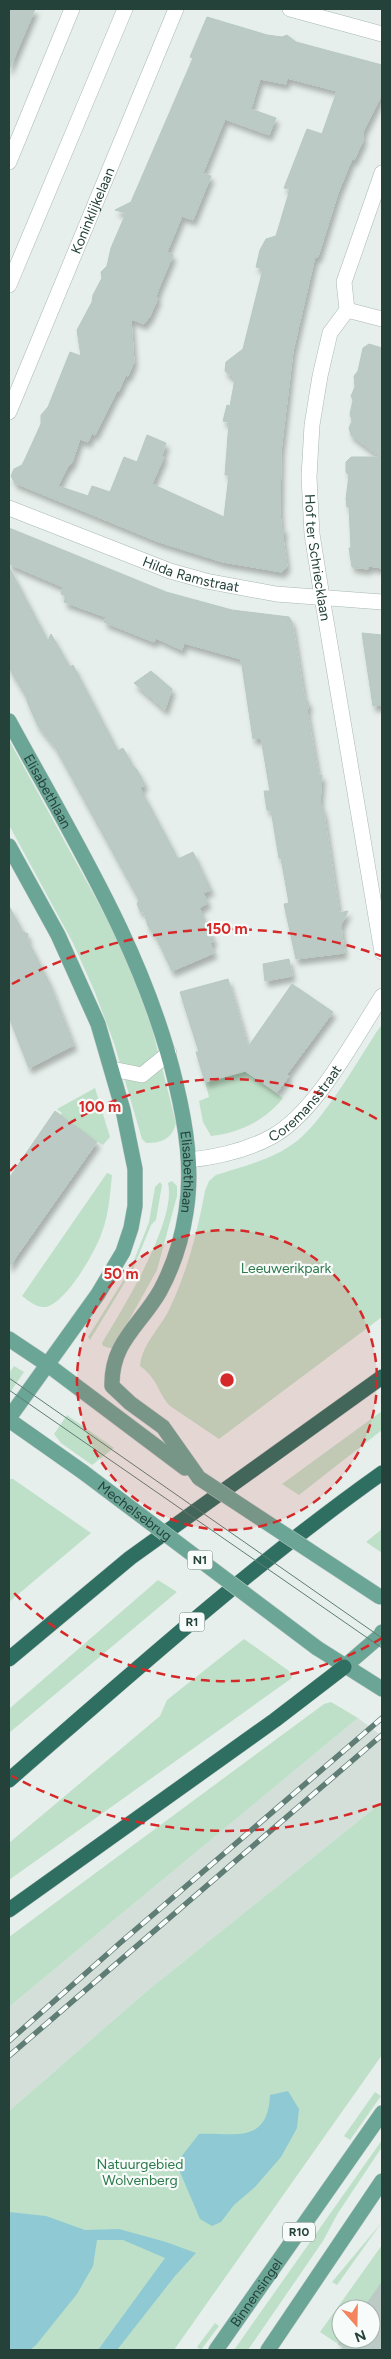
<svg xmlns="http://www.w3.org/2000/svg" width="391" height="2359" viewBox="0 0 391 2359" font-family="Figtree,sans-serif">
<defs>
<filter id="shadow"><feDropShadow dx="3" dy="5.5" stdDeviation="2.5" flood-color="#0004"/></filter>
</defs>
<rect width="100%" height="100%" fill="#e6efeb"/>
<path fill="#d4dfda" d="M358,1718l24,18v66l-235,189 -138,120v-104z"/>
<path fill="#bfe0c8" d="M9,740l101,184 21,47 21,57 24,95c-4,16 -14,20 -30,20l-4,-4 -28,-96 -20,-53 -21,-47 -64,-118z
M382,1024v293l-163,122 -49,-33c-13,-14 -11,-26 -30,-40 2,-21 18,-36 28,-54 19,-39 29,-79 37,-121l4,-10 7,-6c28,-9 58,-16 81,-34 29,-23 63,-85 85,-117z
M245,1071l38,27c-17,22 -45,36 -72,38l-8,-14 -4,-21 10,-4 -4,-15z
M95,1088l15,49 -7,8 -30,-19 1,-2 -13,-9 1,-2 -5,-4z
M107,1173l5,2c-2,19 -3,39 -10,57 -6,19 -36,71 -56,75 -10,1 -17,-6 -24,-11z
M172,1181l5,5v10l-20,74 -44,79 -10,-3 -1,-3c20,-33 75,-122 66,-160z
M160,1182l2,3 -6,35 -5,5 -18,44 -43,71 -2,-3 43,-69 18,-46 6,-35z
M14,1366l10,6 -15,22v-21z
M382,1411v19l-83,65 -17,-11z
M67,1415l47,33 -22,17 -31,-22 -7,-9z
M9,1479h4l78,54 -82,69z
M382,1529v24l-16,-11z
M158,1580l19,12 -168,141v-24z
M244,1639l45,32 3,7 -283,202v-37l151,-127 7,-16z
M331,1702l27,16 -349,289v-70l315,-233z
M382,1802v253l-208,295h-165v-239l138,-120z
M375,2092l6,4 -31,44 -6,-4z
M382,2140v7l-44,66 -15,28 -75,109h-14z
M382,2222l-45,63 -5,-3z
M382,2245v37l-19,27h-22l1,30 -4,5 -18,-12z
M215,2323l4,3 -18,24 -4,-3z"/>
<path fill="#8ec9d4" d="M288,2091l11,18 -2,19 -16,29 -26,30 -21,18 -13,17 -9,4 -12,-7 -20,-47 1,-15 18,-23c33,-2 69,12 71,-39z
M9,2212l37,4 39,14 34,-1 47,13 30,11 -21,23 -58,74h-19l67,-92 -42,-18h-26l-4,26 -16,28 -41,51 -6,5h-21z"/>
<path fill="#bbcac4" stroke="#b8c9c2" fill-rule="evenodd" filter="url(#shadow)" d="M9,9h26l-26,61z
M207,17l60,18 15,2 5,-2 9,7 86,23v29l-19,38v9l-9,19 -2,-1 -14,34 -20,64h-3l-22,94 -12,100 -1,59 1,16 3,3 -1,9 4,28 -5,6 -59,-10 -64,-20 -144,-59 -4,-7 3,-7 8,-4 3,-6 16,-35v-9l7,-8 22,-55 11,4 -4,-26 15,-28 1,-7 9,-17 -1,-6 6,-6 4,-18 15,-35 -11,-3 16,-8 62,-144 -3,-1zM287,78l50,13 -15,43 -15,-5 -23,59 6,1 -14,47 -10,3 -6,11 -4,17 7,2 -20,80 -17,13 -1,9 10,8 -5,27 -3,-1 -4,16 6,1 -4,53h4l-5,42 -72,-33 12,-27 -2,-1 4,-13 -19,-8 -10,27 -13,-5 -14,35 -18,-6 -4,10 -30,-10 9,-18 5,-5 8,-24 8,3 4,-9 3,2 22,-44 1,1 8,-17 2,1 6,-14 -3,-43 13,5 6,-8 8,-18 -2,-1 3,-9 14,-33 -6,-3 15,-36 11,4 18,-44 -8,-3 22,-54 44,16 7,-17 -25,-9 9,-30 26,5z
M369,344l13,4v220l-13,-2 -1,3 -16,-2 -3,-19h2l-2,-41h-2l-1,-8 3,-24 -3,-3v-10l5,-5h29l-29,-22 -2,-7 3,-7 -2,-7 3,-14 -2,-4 4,-9 -1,-11 4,-5 5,-23z
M9,528l157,64 66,18 57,7 3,5 12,74 5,8 -2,7 11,64h4l-2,27 4,12 15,99 9,-2 -7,14 3,28 -48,6 -12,-55 5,-1 -8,-45h-2l-8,-48h-4l-3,-19h6l-9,-53 -8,1 -12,-80 -57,-16 -2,7 -26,-12 -2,4 -50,-20 2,-5 -42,-15 2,-6 -5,-2 2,-7 -54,-23z
M9,567l39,74 3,-7 19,33 3,-2 45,86 5,-3 10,18 4,4 8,15 -5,3 38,71 15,-7 18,38 -8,3 5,10 -9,5 15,33 -4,2 4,10 -42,18 -16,-34 -8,-11 -4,-14 -4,-1 -3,-7 2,-4 -5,-9 -79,-144 -17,-21 -11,-25v-3l-18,-30z
M362,633l20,2v70l-9,1z
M151,671l21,18 -7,21 -31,-27z
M9,906l14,26 5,2 -1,5 22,43 25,63 -45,23 -20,-51z
M289,959l3,17 -27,5 -2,-17z
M228,979l20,68 44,-63 41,28 -46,62 2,2 -12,16 -32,-21 -40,11 -9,-30h3l-19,-60z
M55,1111l42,31 -88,125v-89z
M382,2282v68h-36l-8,-6 4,-5h29v-30h-8z"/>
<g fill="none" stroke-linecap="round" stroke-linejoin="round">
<defs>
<g id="minor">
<path d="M290,9l92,25"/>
<path d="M9,162l63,-153"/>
<path id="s1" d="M382,173l-38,109 3,28 -17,23 -10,43 -8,49 -3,52 3,57 10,63 60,355"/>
<path d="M9,285l116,-276"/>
<path d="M347,310l35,9"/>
<path id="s2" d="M9,412l167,-403"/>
<path id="s3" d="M9,508l161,63 36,10 70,13 106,8"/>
<path d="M112,1069l30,6 27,-22"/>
<path id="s4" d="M189,1160c29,-3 57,-9 84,-24 43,-24 82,-98 109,-140"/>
</g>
<g id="major">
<path id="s5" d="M9,721c64,118 136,231 167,363 10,42 17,85 10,128 -4,26 -13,55 -26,79 -20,35 -49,51 -48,95l18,17 33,24 36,51"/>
<path d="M9,846l49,89 40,89 25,86 12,59v37l-4,22 -8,24 -25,42 -89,124"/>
<path d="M9,1339l39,26 137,103"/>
<path d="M9,1420l74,52"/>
<path d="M317,1648l65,41"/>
<path d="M344,1667l36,-31 2,-4"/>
<path id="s6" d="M216,2350l166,-237"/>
<path d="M268,2350l114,-169"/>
</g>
<path id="highway" d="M9,1659l121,-101 252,-181
M9,1780c121,-105 242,-214 373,-307
M9,1910l266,-190 69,-53"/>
</defs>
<use href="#minor" stroke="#a8b8b2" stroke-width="16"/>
<use href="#major" stroke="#c2cac8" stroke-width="16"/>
<use href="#highway" stroke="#c2cac8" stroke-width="16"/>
<use href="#minor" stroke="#fff" stroke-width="15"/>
<use href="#major" stroke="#6aa596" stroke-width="15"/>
<use href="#highway" stroke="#2f6f62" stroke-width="15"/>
<path stroke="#5f7d75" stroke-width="1" d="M9,1378l373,260
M9,1390l373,258"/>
<defs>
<path id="rail" d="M9,2041l111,-98 262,-225
M9,2056l373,-321"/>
</defs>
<use href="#rail" stroke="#5f7d75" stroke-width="5.5"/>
<use href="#rail" stroke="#f7fbf9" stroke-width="4" stroke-dasharray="11" stroke-linecap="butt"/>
<defs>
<g id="major-bridge">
<path id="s7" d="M83,1472l234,176"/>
<path d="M199,1478l181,119"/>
</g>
</defs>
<use href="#major-bridge" stroke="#c2cac8" stroke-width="16" stroke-linecap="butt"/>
<use href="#major-bridge" stroke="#6aa596" stroke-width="15"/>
</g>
<circle cx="227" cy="1380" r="150" fill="#d62828" fill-opacity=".12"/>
<g fill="none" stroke="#d62828" stroke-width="2.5" stroke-dasharray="9 6">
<circle cx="227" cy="1380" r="150"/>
<path d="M382 1638A301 301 0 0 1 10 1589M10 1171A301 301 0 0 1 382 1122"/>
<path d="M381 1804A451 451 0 0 1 12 1776M12 984A451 451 0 0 1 381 956"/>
</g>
<g text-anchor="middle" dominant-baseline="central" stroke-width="4.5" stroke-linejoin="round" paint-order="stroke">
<g fill="#f7fbf9" stroke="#637a73" stroke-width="1">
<rect x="187.5" y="1550.5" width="25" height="19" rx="4"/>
<rect x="179.5" y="1612.5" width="25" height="19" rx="4"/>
<rect x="283" y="2222.5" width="32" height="19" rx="4"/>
</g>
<g font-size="12" font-weight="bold" fill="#24423a">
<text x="200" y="1560">N1</text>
<text x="192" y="1622">R1</text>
<text x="299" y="2232">R10</text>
</g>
<g font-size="14" fill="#24423a" stroke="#f7fbf9">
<text stroke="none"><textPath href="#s2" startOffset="218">Koninklijkelaan</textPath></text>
<text stroke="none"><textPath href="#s1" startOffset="399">Hof ter Schriecklaan</textPath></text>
<text stroke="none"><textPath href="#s3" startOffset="194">Hilda Ramstraat</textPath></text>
<text stroke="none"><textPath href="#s5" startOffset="80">Elisabethlaan</textPath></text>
<text stroke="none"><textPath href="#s4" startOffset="134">Coremansstraat</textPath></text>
<text stroke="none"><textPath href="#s5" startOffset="490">Elisabethlaan</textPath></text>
<text stroke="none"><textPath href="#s7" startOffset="65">Mechelsebrug</textPath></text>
<text stroke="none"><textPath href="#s6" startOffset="70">Binnensingel</textPath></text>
</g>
<g font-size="14" fill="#2d7a4b" stroke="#f7fbf9">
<text x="286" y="1268">Leeuwerikpark</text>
<text x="140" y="2164">Natuurgebied<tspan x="140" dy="16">Wolvenberg</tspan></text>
</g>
</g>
<circle cx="227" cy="1380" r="8" fill="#d62828" stroke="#f7fbf9" stroke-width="2.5"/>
<g font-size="15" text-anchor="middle" font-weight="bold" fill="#d62828" stroke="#f7fbf9" stroke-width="4.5" stroke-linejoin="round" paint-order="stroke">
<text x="227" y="934">150 m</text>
<text x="100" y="1112">100 m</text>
<text x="121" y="1279">50 m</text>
</g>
<rect width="391" height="2359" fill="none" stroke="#24423a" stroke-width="20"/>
<g transform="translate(356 2324) rotate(160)"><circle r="24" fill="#f7fbf9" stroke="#a3b1ad"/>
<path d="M0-4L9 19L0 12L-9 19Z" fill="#f4845f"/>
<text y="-8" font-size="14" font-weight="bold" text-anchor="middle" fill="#24423a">N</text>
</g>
</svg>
